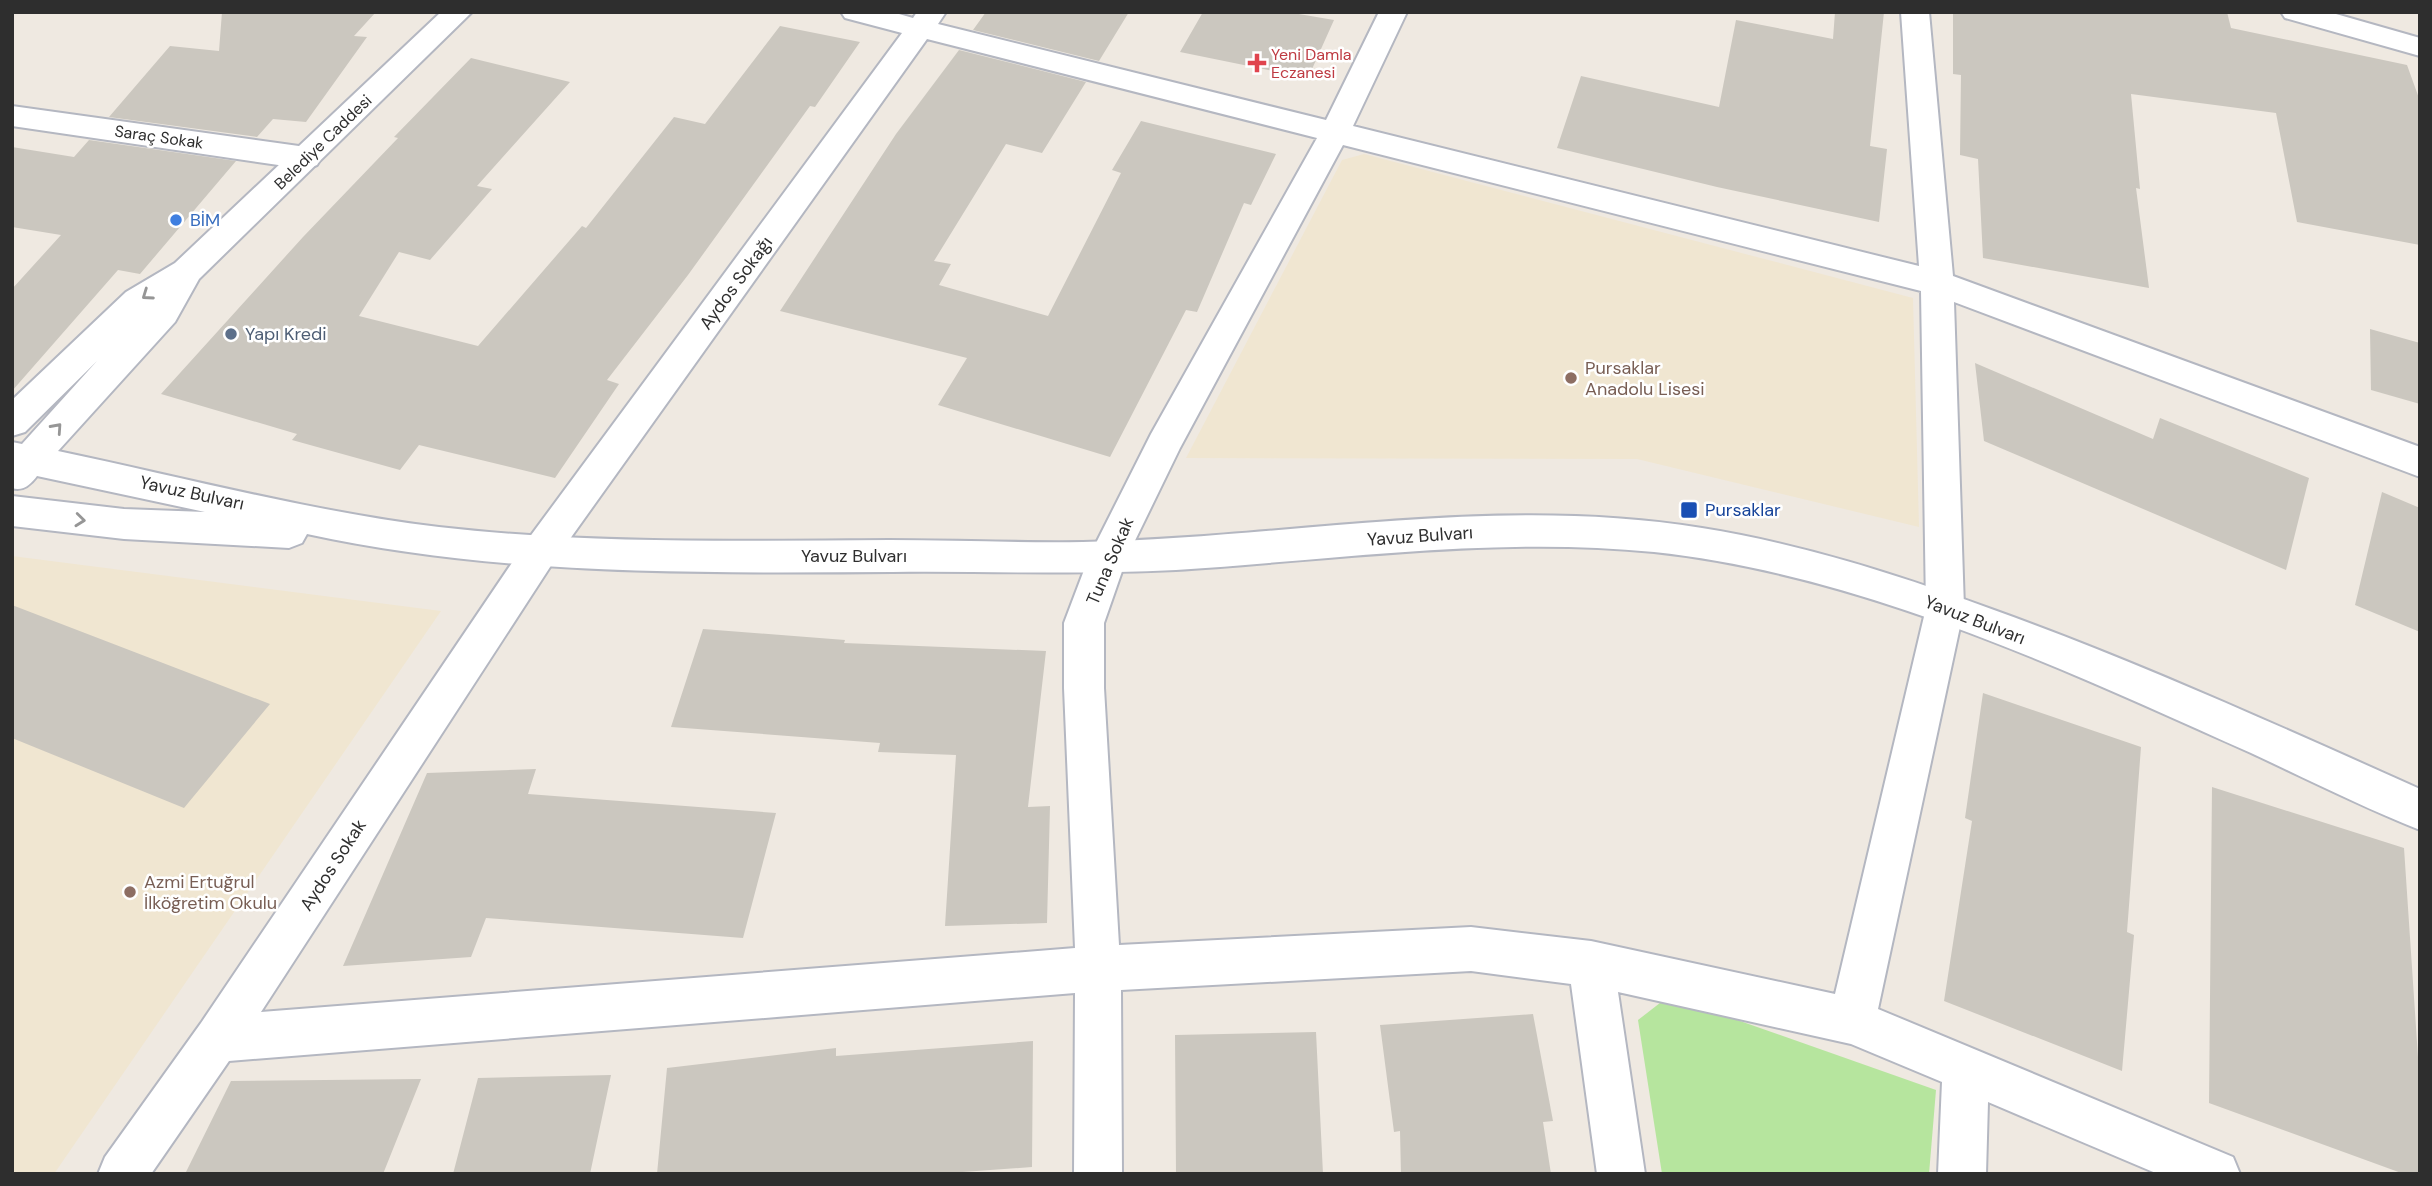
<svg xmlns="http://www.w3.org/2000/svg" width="2432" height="1186" viewBox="0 0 2432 1186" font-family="'DM Sans',sans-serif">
<rect width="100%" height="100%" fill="#efe9e1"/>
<path fill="#f0e6d1" d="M1364,154l549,144 6,229 -282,-68 -451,-1 156,-298z
M12,556l429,55 -387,563h-42z"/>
<path fill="#b6e59e" d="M1669,996l267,94 -7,84h-267l-24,-154z"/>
<path fill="#cbc7bf" d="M222,12h154l-22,24 13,1 -61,85 -33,-3 -16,18 -148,-20 61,-71 49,5z
M986,12h143l-30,49 -126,-31z
M1203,12h84l47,8 -26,58 -128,-26z
M1835,12h49l-14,134 17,3 -8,73 -162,-35 -160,-39 24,-72 138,31 17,-87 97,19z
M1953,12h274l4,16 176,37 13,36v144l-123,-23 -21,-109 -145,-19 9,95 -4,-1 13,100 -166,-30 -5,-99 -18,-4 1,-80 -8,-1z
M780,26l80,16 -45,65 -5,-1 -122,169 -81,105 12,4 -64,94 -136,-33 -19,25 -108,-30 5,-6 -136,-40 142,-157 95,-99 -4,-1 77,-79 99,24 -93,104 15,3 -62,71 -31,-8 -40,64 119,30 104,-120 4,2 88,-111 31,7z
M959,50l127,32 -44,71 -36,-9 -72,117 17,3 -12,21 109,31 73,-143 -9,-3 29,-49 135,33 -25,51 -7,-2 -47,109 -11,-2 -76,147 -172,-52 29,-47 -187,-47 116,-177z
M89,140l147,21 -96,113 -22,-4 -106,121v-102l49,-54 -49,-8v-80l62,10z
M2370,329l50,14v61l-49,-14z
M1975,363l178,76 7,-21 149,60 -23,92 -302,-129z
M2382,492l38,16v124l-65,-27z
M12,605l258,99 -86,104 -172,-70z
M703,629l142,11 -1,3 202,8 -18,156 22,-1 -3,117 -102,3 11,-171 -78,-3 2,-9 -209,-16z
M1983,693l158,54 -14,185 7,3 -12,136 -178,-70 28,-180 -7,-3z
M536,769l-8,25 248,19 -33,125 -257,-20 -15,39 -128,9 84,-193z
M2212,787l192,61 16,239v87h-16l-195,-71z
M1533,1014l20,107 -10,1 8,52h-150l-1,-43 -6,1 -14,-107z
M1316,1032l7,142h-147l-1,-139z
M1033,1041l-1,126 -97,7h-278l10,-106 169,-20v8z
M611,1075l-21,99h-137l25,-96z
M421,1079l-38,95h-198l46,-93z"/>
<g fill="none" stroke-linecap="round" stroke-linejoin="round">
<defs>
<path id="minor" d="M841,12h51l21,6 4,-6h29l-8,12 388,96 53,-108h28l-54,114 566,140 -18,-254h28l24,264 467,171v30l-466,-175 10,306 -86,401 355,148 7,17h-82l-170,-72 -2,72h-48l4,-92 -91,-38 -233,-52 27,182h-48l-26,-190 -100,-13 -350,19 1,184h-48l1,-181 -846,68 -78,113h-53l7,-17 96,-134 325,-481 376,-509 -57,-15zM927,39l390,99 -166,296 -62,123 -25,66v65l11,260 -814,64 291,-448zM1343,145l578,146 5,317 -91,386 -244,-53 -120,-14 -352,18 -15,-257v-65l23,-66 53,-109z
M2281,12h48l91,26v18l-135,-38z
M12,106l294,41 11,4 4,7 -4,7 -11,4 -294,-43z"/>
<path id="tertiary" d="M441,12h31l-273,267 -24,43 -117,129c124,26 255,61 381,76 149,17 300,14 450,13 64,0 129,3 194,2 206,-4 413,-48 619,-14 100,16 197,47 292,82 145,52 285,116 426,179v41c-58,-23 -113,-51 -169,-77 -187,-84 -391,-179 -597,-201 -160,-16 -319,8 -478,18 -95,5 -189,1 -284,2 -196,1 -392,4 -585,-38l-5,9 -13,5 -165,-9 -112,-13v-30l112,13 81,3 -168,-36c-6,8 -14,16 -25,12v-46l10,2 75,-83 -72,71 -13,4v-36l114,-108 49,-29z"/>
</defs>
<use href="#minor" stroke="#b4b7c1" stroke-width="4"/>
<use href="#tertiary" stroke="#b4b7c1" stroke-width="4"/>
<use href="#minor" fill="#fff" fill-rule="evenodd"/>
<use href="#tertiary" fill="#fff" fill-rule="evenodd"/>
</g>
<defs><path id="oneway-chevron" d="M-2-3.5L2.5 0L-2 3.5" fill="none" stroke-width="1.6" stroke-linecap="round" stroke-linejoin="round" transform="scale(1.75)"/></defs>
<g stroke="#969696">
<use href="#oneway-chevron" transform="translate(147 295) rotate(145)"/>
<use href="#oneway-chevron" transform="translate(57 428) rotate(-48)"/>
<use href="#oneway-chevron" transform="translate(80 520) rotate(6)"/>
</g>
<path fill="#e0444e" stroke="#fff" stroke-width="2.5" d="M1253.5 52.5h7v7h7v7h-7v7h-7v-7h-7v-7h7z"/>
<circle fill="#3f7fe0" stroke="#fff" stroke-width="2.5" cx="176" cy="220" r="7"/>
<circle fill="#5c6f8a" stroke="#fff" stroke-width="2.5" cx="231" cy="334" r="7"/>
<g fill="#8d6e63" stroke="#fff" stroke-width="2.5">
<circle cx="1571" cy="378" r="7"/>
<circle cx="130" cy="892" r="7"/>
</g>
<rect fill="#1a4fb4" stroke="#fff" stroke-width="2.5" x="1680" y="501" width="18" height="18" rx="3.5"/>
<g text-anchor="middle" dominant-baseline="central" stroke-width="5" stroke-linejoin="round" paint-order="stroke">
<g font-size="16" fill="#be3a42" stroke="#fff" text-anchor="start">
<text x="1271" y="54">Yeni Damla<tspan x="1271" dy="18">Eczanesi</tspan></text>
</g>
<g font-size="16" fill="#2e2e2e" stroke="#fff">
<text transform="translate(159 137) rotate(8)">Saraç Sokak</text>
<text transform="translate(323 142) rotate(-44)">Belediye Caddesi</text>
</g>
<g font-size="18" fill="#366cbe" stroke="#fff" text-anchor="start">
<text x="190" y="220">BİM</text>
</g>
<g font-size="18" fill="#2e2e2e" stroke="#fff">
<text transform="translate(736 283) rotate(-54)">Aydos Sokağı</text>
<text transform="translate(192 493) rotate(12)">Yavuz Bulvarı</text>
<text transform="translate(1420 536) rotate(-4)">Yavuz Bulvarı</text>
<text x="854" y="556">Yavuz Bulvarı</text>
<text transform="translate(1110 561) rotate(-67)">Tuna Sokak</text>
<text transform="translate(1975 620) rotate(21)">Yavuz Bulvarı</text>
<text transform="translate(333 865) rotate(-57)">Aydos Sokak</text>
</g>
<g font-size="18" fill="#4e5e75" stroke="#fff" text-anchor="start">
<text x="245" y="334">Yapı Kredi</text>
</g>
<g font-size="18" fill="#785e54" stroke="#fff" text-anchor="start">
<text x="1585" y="368">Pursaklar<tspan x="1585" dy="21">Anadolu Lisesi</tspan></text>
<text x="144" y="882">Azmi Ertuğrul<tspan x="144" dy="21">İlköğretim Okulu</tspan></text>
</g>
<g font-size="18" fill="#164399" stroke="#fff" text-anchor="start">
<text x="1705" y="510">Pursaklar</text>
</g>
</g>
<rect width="2432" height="1186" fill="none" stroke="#2e2e2e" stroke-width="28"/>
</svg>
